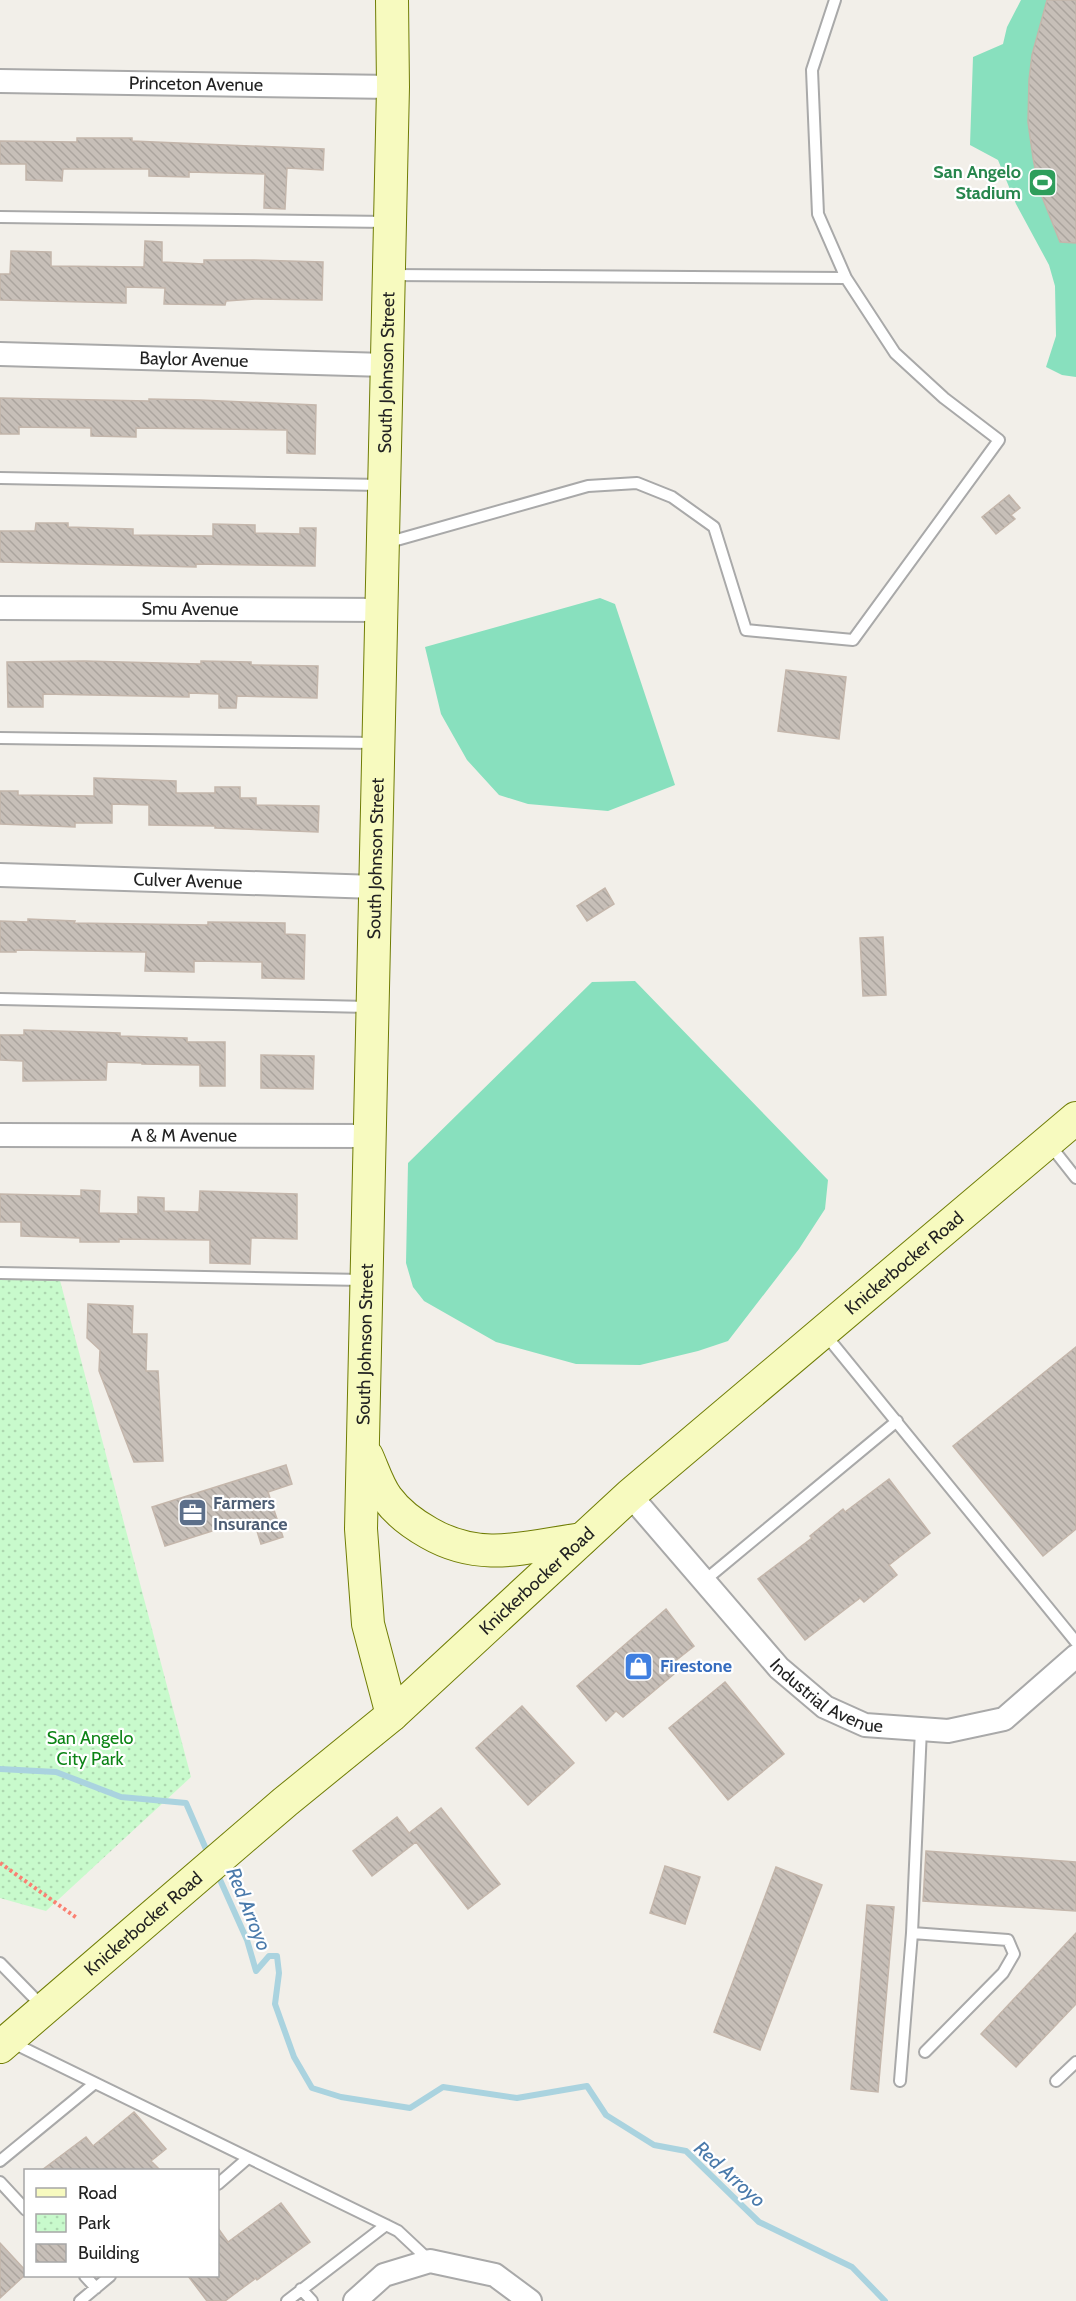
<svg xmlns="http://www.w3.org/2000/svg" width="1076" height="2301" viewBox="0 0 1076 2301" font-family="Cabin,sans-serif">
<defs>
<pattern id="park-dots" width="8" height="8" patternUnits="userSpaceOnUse" patternTransform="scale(1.5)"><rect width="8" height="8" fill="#c8facc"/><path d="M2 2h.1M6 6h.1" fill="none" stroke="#acd6af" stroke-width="1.8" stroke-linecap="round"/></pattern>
<pattern id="building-back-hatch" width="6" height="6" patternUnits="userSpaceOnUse" patternTransform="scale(1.5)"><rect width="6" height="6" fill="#c7bfb8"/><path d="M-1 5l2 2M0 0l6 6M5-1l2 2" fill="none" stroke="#aba49e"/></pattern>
</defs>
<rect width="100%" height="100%" fill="#f2efe9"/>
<path fill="url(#park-dots)" d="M0,1268l57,1 134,508 -145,134 -46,-13z"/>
<path fill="#88e0be" d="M1021,0h55v377l-14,-2 -16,-8 10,-31 -1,-50 -6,-21 -33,-61 -18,-44 -28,-15 3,-88 30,-13 4,-17z
M600,598l15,6 60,181 -67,26 -80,-7 -29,-9 -32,-35 -26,-46 -16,-67z
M635,981l193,199 -3,29 -26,40 -71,92 -30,10 -58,14 -64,-1 -80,-22 -72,-41 -11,-14 -7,-24 2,-100 184,-181z"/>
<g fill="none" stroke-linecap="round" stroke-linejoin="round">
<path stroke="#aad3df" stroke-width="6" d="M0,1769l56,3 65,25 65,6 23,53
M217,1873l30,67 9,31 13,-15h8l2,17 -4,31 19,53 18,31 29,9 69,11 33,-21 74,11 70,-12 19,29 48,30 32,6 73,71 93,45 33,34"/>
</g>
<path fill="url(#building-back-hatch)" stroke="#c4b6ab" stroke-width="1.5" d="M1047,0h29v243l-16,-1 -21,-53 -6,-31 -5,-36 1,-42 3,-25z
M77,138h55v3l192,8 -1,21 -36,-2 -2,41 -21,-1 1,-34 -76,-2v5l-40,-1v-7h-86l-1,12 -36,-1v-16h-26v-23l77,1z
M145,241l17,1v20l42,2v-4h50l69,2 -1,38 -67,-1 -29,2 -1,4 -61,-1 1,-16 -39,-1v16l-126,-3v-26h10l1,-23 40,1v14l93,1z
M0,398l149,3v-2l51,1 116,5 -1,49 -28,-1v-23l-151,-2v9l-45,-1v-8l-72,-1v7h-19z
M1009,495l11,13 -9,7 4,4 -19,15 -14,-17z
M36,523h32v4l65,2v6l80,1v-12l42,1v8l45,1v-6h16l-1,38 -119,-2v3l-196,-5v-31h35z
M84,661l117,3v-3l50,1v3l67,1 -1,32 -80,-2 -1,12h-17v-14l-30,-1v4l-146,-3v13h-35l-1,-45z
M786,670l60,7 -7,62 -61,-8z
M94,778l82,3v12h39v-6h25v11h16v7l63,1 -1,26 -103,-4v-2l-66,-1v-20l-37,-1v19h-37v4l-75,-3v-33h18v4l76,1z
M605,888l9,16 -27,17 -10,-15z
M28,919l47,2 -1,2 134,2v-3l77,1v11l20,1 -1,44 -42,-1v-16l-68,-1v11l-49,-1 1,-19 -130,-2v2h-16v-31l28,1z
M883,937l3,58 -23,1 -3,-58z
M24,1030l96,3v3l67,2v4h38v44h-25v-21l-58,-1v-1l-35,-1 -1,18 -83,1v-20l-23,-1v-25h24z
M261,1055l53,1 -1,33 -52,-1z
M81,1190l19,1 -1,22 39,1v-17l26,1v13l35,1 1,-21 97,3v45l-46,-1 -1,26 -40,-1v-23l-91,-1v3h-39v-4l-59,-2v-14h-21v-28l81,2z
M88,1304l45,2 -1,28h15l-1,37h12l5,90 -29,1 -35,-91 1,-21 -13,-12z
M1076,1347v182l-33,27 -90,-110z
M286,1465l6,19 -24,8 15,45 -22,7 -8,-26 -88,28 -13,-39z
M889,1479l41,54 -41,32 8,10 -33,27 -4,-4 -55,42 -47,-61 54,-41 -2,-2 33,-27 2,3z
M666,1609l28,37 -20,16 6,7 -57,48 -7,-6 -10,10 -29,-35z
M725,1682l59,72 -56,46 -59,-72z
M522,1706l52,57 -46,42 -52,-57z
M441,1808l59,76 -32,25 -52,-67 -44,34 -19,-25 44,-34 12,16z
M926,1851l150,11v49l-153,-10z
M665,1866l35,11 -15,47 -35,-11z
M776,1867l46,18 -62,165 -46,-18z
M867,1905l27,2 -16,185 -27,-3z
M1076,1933v71l-60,63 -35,-33z
M134,2112l32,37 -15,12 9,9h-118l44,-33 7,9z
M281,2203l29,39 -53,38 -1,-2 -31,23h-18l-19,-25h30v-48l10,14z
M0,2243l26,28v3l-26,24z"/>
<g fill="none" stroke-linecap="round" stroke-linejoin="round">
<defs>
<path id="lane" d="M835,0l-23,70 6,144 28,64
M0,217l387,5
M0,478l381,7
M386,543l202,-57 49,-3 35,14 42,30 32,103 107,10 146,-200 -55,-42 -49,-45 -49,-75 -455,-3
M0,738l375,5
M0,999l369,8
M1050,1145l26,33
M0,1273l363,7
M824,1333l252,309
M704,1581l193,-160
M912,1933l96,7 6,14 -11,19 -78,79
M0,1963l42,43
M11,2042l375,183 12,6 32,30
M900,2081l12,-148 9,-204
M1056,2081l20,-19
M0,2161l95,-78
M0,2182l26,28
M218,2184l30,-26
M85,2276l11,12
M301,2289l11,12
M80,2301l30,-25
M287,2301l99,-76"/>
<g id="street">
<path id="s1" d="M0,81l393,6"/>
<path id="s2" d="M0,354l386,11"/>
<path id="s3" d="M0,608l381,2"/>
<path id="s4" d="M0,875l376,12"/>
<path id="s5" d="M0,1135l369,1"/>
<path id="s6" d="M630,1495l149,173 46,39 40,18 83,6 56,-12 72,-63"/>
<path d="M355,2301l29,-26 46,-14 65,14 35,26"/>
</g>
<g id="secondary">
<path d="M367,1456c6,13 11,30 20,42 11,15 26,26 42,35 52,30 97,14 153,6"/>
<path id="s7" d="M392,1715l-24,-91 -7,-95 32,-1442 -1,-87"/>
<path id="s8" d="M0,2047l285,-245 107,-87 238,-220 446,-377"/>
</g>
</defs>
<use href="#lane" stroke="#a9a9a9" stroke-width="14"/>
<use href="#street" stroke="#a9a9a9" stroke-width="26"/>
<use href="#secondary" stroke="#707d05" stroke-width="34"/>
<path stroke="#fa8072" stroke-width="4" stroke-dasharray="3 3" stroke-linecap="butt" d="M0,1863l77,55"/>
<use href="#lane" stroke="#fff" stroke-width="10"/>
<use href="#street" stroke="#fff" stroke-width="22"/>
<use href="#secondary" stroke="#f7fabf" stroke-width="32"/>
</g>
<defs>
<symbol id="stadium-square" viewBox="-11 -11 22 22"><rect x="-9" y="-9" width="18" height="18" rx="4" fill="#2e9e5b" stroke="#fff"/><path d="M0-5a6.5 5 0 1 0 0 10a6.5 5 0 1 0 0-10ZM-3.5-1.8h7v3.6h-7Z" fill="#fff"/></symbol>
<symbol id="office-square" viewBox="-11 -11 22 22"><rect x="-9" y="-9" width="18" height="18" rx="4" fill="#5c6f8a" stroke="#fff"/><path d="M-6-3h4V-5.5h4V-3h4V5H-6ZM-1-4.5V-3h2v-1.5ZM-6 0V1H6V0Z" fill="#fff"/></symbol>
<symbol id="shop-square" viewBox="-11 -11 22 22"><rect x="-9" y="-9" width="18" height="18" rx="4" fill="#3f7fe0" stroke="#fff"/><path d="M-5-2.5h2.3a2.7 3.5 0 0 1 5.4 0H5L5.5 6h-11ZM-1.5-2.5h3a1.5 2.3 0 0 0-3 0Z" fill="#fff"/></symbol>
</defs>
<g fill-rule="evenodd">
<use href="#stadium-square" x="1026" y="166" width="33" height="33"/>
<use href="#office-square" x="176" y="1496" width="33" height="33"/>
<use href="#shop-square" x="622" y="1650" width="33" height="33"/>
</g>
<g text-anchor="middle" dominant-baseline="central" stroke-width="4.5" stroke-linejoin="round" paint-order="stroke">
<g font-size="18" fill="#222" stroke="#fff">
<text stroke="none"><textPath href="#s1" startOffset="196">Princeton Avenue</textPath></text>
<text stroke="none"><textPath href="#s2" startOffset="194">Baylor Avenue</textPath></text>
<text stroke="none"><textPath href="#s7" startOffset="1346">South Johnson Street</textPath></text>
<text stroke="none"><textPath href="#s3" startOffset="190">Smu Avenue</textPath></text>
<text stroke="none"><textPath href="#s7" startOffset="860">South Johnson Street</textPath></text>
<text stroke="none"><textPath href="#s4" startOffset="188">Culver Avenue</textPath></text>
<text stroke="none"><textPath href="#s5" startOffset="184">A &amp; M Avenue</textPath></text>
<text stroke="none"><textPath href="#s8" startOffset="1197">Knickerbocker Road</textPath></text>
<text stroke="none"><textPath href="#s7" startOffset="374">South Johnson Street</textPath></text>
<text stroke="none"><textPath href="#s8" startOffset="711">Knickerbocker Road</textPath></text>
<text stroke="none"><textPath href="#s6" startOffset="285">Industrial Avenue</textPath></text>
<text stroke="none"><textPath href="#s8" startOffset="189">Knickerbocker Road</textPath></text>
</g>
<g font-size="18" font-weight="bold" fill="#27864d" stroke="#fff" text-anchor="end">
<text x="1021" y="172">San Angelo<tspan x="1021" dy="21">Stadium</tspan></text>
</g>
<g font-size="18" font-weight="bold" fill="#4e5e75" stroke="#fff" text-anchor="start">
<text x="213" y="1503">Farmers<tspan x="213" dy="21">Insurance</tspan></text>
</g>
<g font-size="18" font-weight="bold" fill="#366cbe" stroke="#fff" text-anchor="start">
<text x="660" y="1666">Firestone</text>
</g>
<g font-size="18" fill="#0c8416" stroke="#fff">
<text x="90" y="1738">San Angelo<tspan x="90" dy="21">City Park</tspan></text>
</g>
<g font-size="20" font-style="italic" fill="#4a7aab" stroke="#fff">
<text transform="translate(249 1909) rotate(68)">Red Arroyo</text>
<text transform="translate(730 2174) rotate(42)">Red Arroyo</text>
</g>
</g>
<rect x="24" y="2169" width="195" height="108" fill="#ffffff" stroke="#a7a7a7" stroke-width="1.5"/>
<rect x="36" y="2188" width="30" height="9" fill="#f7fabf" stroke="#a7a7a7" stroke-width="1.5"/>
<text x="78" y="2199" font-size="18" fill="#222222">Road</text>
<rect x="36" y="2214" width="30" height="18" fill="url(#park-dots)" stroke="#a7a7a7" stroke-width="1.5"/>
<text x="78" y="2229" font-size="18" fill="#222222">Park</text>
<rect x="36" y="2244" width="30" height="18" fill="url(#building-back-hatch)" stroke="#a7a7a7" stroke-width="1.5"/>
<text x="78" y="2259" font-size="18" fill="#222222">Building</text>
</svg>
